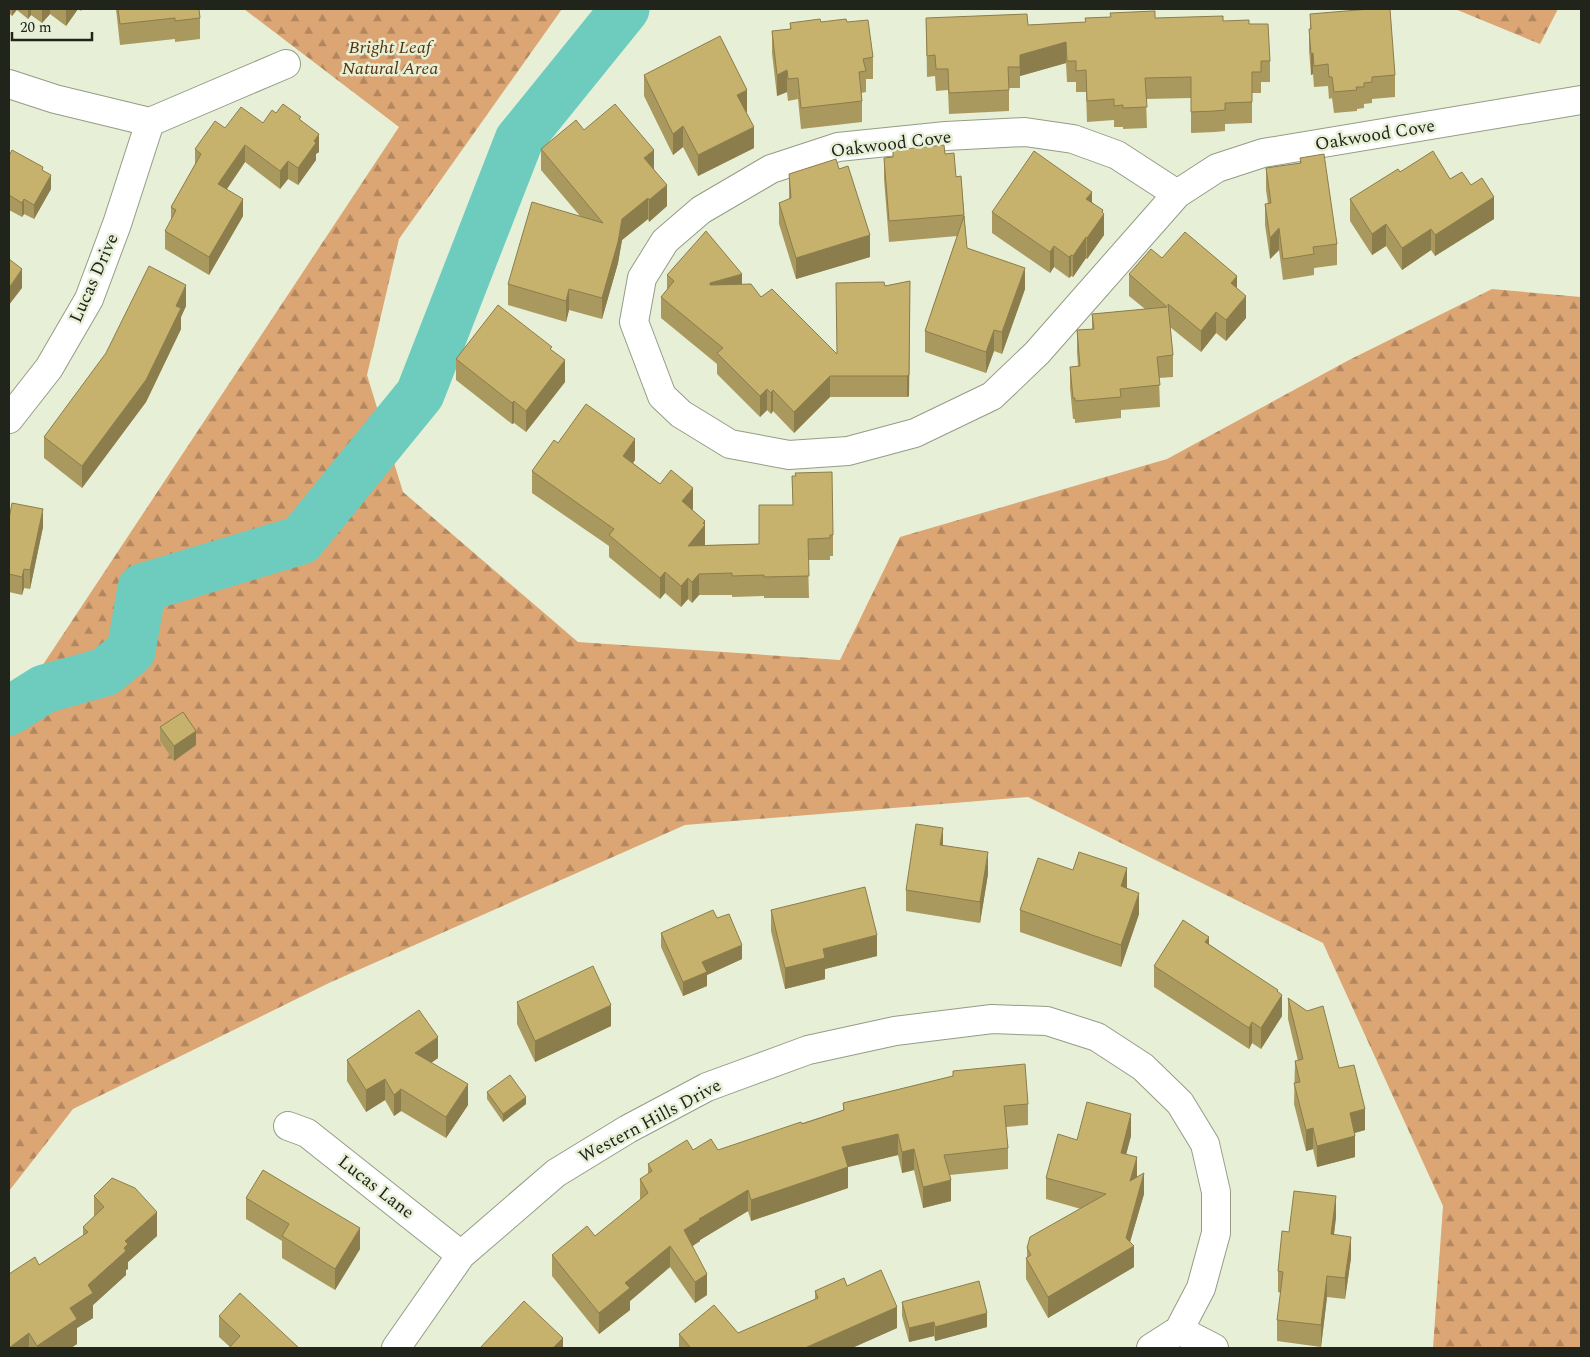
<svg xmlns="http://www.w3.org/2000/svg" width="1590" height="1357" viewBox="0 0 1590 1357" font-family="Spectral,serif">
<defs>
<pattern id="forest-firs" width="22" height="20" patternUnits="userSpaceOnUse" patternTransform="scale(1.25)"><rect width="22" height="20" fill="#dca574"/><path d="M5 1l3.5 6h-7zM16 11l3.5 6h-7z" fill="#b2865e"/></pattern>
</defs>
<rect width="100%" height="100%" fill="#e7f0d7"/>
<path fill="url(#forest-firs)" d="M244,9h318l-163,230 -32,136 36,117 175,150 262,18 60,-123 267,-78 182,-99 143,-71 89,8v1051h-148l10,-142 -120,-263 -295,-146 -343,28 -356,158 -256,126 -64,82v-475l390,-589z
M1455,9h103l-18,35z"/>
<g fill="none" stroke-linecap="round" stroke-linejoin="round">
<path stroke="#6eccbf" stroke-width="49" d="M9,711l35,-22 61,-17 26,-21 11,-63 159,-48 119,-146 99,-254 106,-131"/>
<defs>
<path id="street" d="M9,84l46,15 95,23 136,-58
M1025,132l48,7 44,16 60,39 -140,159 -45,43 -77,37 -67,18 -59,4 -59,-11 -49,-30 -19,-18 -28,-74 8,-44 23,-37 36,-31 70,-41 67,-22 108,-11z
M1177,194l40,-26 46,-15 318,-53
M9,419l40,-51 40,-69 28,-75 33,-102
M288,1126l19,7 154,122
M1179,1330l35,18
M396,1348l65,-93 95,-82 72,-44 79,-42 101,-37 87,-19 97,-12 55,2 50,16 46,30 37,36 25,41 11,48v41l-15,55 -22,42 -28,18"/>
</defs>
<use href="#street" stroke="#949c85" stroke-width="30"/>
<use href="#street" stroke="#fff" stroke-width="28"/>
</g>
<path fill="#aa995e" d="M9,9h73l-1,2 -3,-2 -12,17 -16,-12 -8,9 -11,-8 -3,4 -11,-9 -5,6 -3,-3z
M116,9h83l1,9v21l-25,3v-3l-55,6z
M1310,14l85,61v22l-23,2v4l-8,1v4l-7,1v2l-23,2 -2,-15 -3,1 -1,-13 -14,1 -1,-13 -2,1 -2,-25v-21h1z
M926,18l102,7 57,-3 70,-4 68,3 26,3 21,37v21h-9v11h-9v30l-27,1v7l-10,1 -24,1v-35l-45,1 1,29 -24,1v-2h-9v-7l-27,2 -1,-30h-10v-10h-9l-1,-19 -46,13v12h-11v23l-60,3 -1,-24 -12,1 -1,-15 -8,1z
M821,22h26l26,35v22h-7v13l-5,1 1,8v21l-61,7 -3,-30 -10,2 -1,-9 -10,4 -5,-43v-22l18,-1v-7z
M644,75l103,37h-1l8,36 -56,28 -15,-29 -10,8 -29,-59z
M276,113l25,7 18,32 -3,2v6l-18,25 -10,-6 -8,10 -35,-27 -18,27 16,27 -34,59 -44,-26v-18l6,-10v-14l24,-42v-16l30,-21 38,-5z
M584,130l70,39 13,37 -18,16 -1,-3 -26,21 -4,23 -16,56 -33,-9 -3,12 -58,-17v-21l72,-68 -39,-46v-21z
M893,150l52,4 11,23 5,-1 6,72 58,41 -23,65 -8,-3 -8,22 -61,-21v-21l32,-95 -68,6 -5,-63v-21l9,-1z
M9,156l34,15 8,18 -17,30 -10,-5 -2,3 -13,-7z
M1300,158l37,86v21l-23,3v7l-31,5 -4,-30 -9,9 -5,-34v-21h3l-2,-14v-22l34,-5z
M839,169l31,88 -74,22 -17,-55v-21l10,-4v-25z
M1400,172l50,7 21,6 23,34 -59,37 -4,-6 -29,20 -16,-24 -14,9 -22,-34v-22z
M1092,202l11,11 1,22 -17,24 -1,-1 -13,19 -2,-1 -2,2 -15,-11 -4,6 -58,-40v-21z
M1162,258l75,30 9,30 -20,23 -10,-8 -15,19 -31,-25 3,28v22l-14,1 1,29 -39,3v8l-46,5v-4h-2l-3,-31v-21l8,-1 -1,-14v-22l15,-1v-15l53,-5 -16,-13v-22z
M667,275l75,9 19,13 76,57 48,-68 25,-5 -1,115 -2,1h-77l-36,36 -21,-22 -2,3 -4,-4 -7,7 -43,-43v-10l-56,-46v-21l6,-7z
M186,306l-5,11v12l-35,73 -64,86 -38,-30v-21z
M552,351l13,31 -39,50 -12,-9 -2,1 -56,-44v-21z
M558,443l77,17 -2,3 60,46 -1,1 13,14v21l54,-1 34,-39 -1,-29 41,59v21h-3v4h-22l1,38h-45v-2l-32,1v-2h-33l-7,8 -4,-4 -7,8 -16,-14 -5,6 -51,-42v-11l-77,-53v-22z
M9,519l34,8 -13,62 -6,-1 -2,7 -13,-3z
M160,727l36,18 -22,16 -14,-20z
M943,845l45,29 -8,49 -74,-12v-21z
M1127,889l12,25 -18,53 -101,-35v-22z
M771,910l106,46 -52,13v10l-40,10 -14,-58z
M717,918l25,41 -35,16v11l-24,10 -22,-49v-14z
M1209,944l69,48 4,24 -21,33 -9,-6 -3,6 -95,-62v-21z
M1288,998l51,70 26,62 -10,3v24l-38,10 -4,-18 -7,2 -12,-47 1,-43h3l-10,-42z
M517,1002l94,24 -76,36 -18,-38z
M438,1058l-7,5 37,42 -22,33 -45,-27 -7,5 -9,-16 -19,12 -19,-31v-21z
M953,1071l75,33v21l-22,2 2,21v21l-58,6 1,26 -28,7 -9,-38 -12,3 -4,-18 -50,12v21l-97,33 -3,-10 -48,29v1l-8,5 15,49 -12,8 -25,-36 -40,34v9l-31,24 -47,-58v-21l43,-19 45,-36v-21l8,-5v-10l45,-14h25l125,-40v-7l110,-27z
M487,1092l39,12 -23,18 -16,-23z
M1131,1136l-5,18 18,40 -14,48 4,25 -86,51 -22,-39v-21l1,-1v-9l54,-39 -35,-10v-21l31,-38z
M94,1196l63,40 -29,26v7l-2,1v5l-33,30v13l-16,10v16l-6,4h-62l30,-83 44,-29v-9l11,-10z
M246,1198l114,51 -25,41 -53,-32v-17l-36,-22z
M1336,1217l-2,18 17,23 -6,41 -18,-2 -6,50 -44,-6v-21l4,-27 -3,-1v-21l11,-39z
M847,1286l50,42 -45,20h-173v-14l59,-1 77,-34v-8z
M902,1302l85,25 -52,14 -1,-5 -25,6 -7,-26z
M219,1316l80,32 -69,-1 -11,-10z"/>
<path fill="#8b7d4c" d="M12,9h5l-5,7z
M28,9h3v6l-3,4z
M42,9h8v5l-8,9z
M66,9h12l-12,17z
M1066,42v21l-46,13v-21z
M1313,53v21l-2,1v-21z
M787,70v22l-10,4v-21z
M747,90v22l-10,4v-21z
M683,126v21l-10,8v-21z
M754,127v21l-56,28v-21z
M319,134v18l-3,2v6l-18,25v-17l16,-27z
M245,145v17l-27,40v-18z
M654,150v21l-10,-13z
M288,161v18l-8,10v-18z
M51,175v14l-17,30v-14z
M667,185v21l-18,16v-22z
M1092,192v21l-6,-14z
M1494,197v22l-59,37v-21z
M648,198v21l-26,21 -4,23 -16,56v-21l20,-79z
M24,199v15l-2,3v-14z
M243,199v17l-34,59v-18z
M1103,210v5l1,-1v21l-17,24v-21z
M1386,224v22l-14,9v-21z
M1279,228v22l-9,9v-21z
M1431,229v21l-29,20v-22z
M870,235v22l-74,22v-21z
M1086,237v21l-13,19v-21z
M1054,246v21l-4,6v-21z
M1071,255v21l-2,2v-21z
M1025,268v21l-23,65v-22z
M22,269v19l-13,17v15v-32z
M742,274v21l-32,9v-21z
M1237,276v21l-6,-14z
M910,281l-1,115 -2,1v-21z
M186,285v21l-5,11v12l-35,73 -64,86v-22l94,-160z
M569,289v21l-3,12v-21z
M1246,296v22l-20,23v-21z
M1216,312v21l-15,19v-21z
M994,330v21l-8,22v-21z
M565,360v22l-39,50v-21z
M830,376v21l-36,36v-21z
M767,389v21l-7,7v-21z
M773,390v21l-2,3v-21z
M514,401v22l-2,1v-21z
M635,439v21l-12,17v-21z
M693,488v21l-11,13v-21z
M43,509v18l-13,62v-19z
M705,521v25h-17l15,-23z
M24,569v19l-2,7v-18z
M665,572v21l-5,6v-21z
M699,574v21l-7,8v-21z
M688,578v21l-7,8v-21z
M196,731v14l-22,16v-15z
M943,828v21l-3,-4z
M988,852v22l-8,49v-21z
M1127,868v22l-6,-4z
M1139,893v21l-18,53v-22z
M877,935v21l-52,13v10l-40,10v-21l38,-19z
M1209,937v21l-4,-16z
M742,945v14l-35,16v11l-24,10v-14l19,-20z
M1278,990v11l4,-6v21l-21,33v-21z
M611,1005v21l-76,36v-21z
M1252,1022v21l-3,6v-21z
M438,1037v21l-23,16v-21z
M385,1079v21l-19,12v-22z
M468,1084v21l-22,33v-21z
M401,1089v22l-7,5v-21z
M526,1097v7l-23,18v-8z
M1365,1109v21l-15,4v-21z
M1131,1114v22l-10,38v-21z
M1313,1128v21l-7,2v-21z
M898,1134v21l-50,12v21l-97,33v-21l91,-53z
M1355,1136v21l-38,10v-21z
M914,1149v21l-12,3v-21z
M1137,1157v22l-7,2z
M1144,1173v21l-16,55 6,-3v21l-86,51v-21l78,-59z
M951,1180v21l-28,7v-21z
M748,1190v21l-48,29v1l-16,11v-22l15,-11z
M1336,1196v21l-5,39v-22z
M157,1212v24l-29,26v7l-2,1v5l-33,30v13l-16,10v16l-6,4h-34v-2l88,-105z
M360,1228v21l-25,41v-21z
M1351,1237v21l-6,41v-21z
M670,1246v21l-40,34v9l-31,24v-21l26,-30z
M707,1274v21l-12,8v-21z
M1327,1276v21l-6,50v-22z
M897,1307v21l-45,20h-47z
M987,1313v14l-52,14v-14z
M934,1322v14l-25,6v-14z
M29,1333v15h-20z
M563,1338v10h-10z"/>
<path fill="#c6b26d" stroke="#8b7d4c" d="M118,9h81l1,9 -25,3v-3l-55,6z
M1370,9h20l5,66 -23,2v5l-8,1v4h-8l1,3 -23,2 -2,-15h-3l-1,-13 -14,2 -1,-13 -2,1 -2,-25h2l-1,-15z
M1155,11v7l68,-2v5l26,-1v4h19l2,37h-9v11h-9v30l-27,1v7l-10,1 -24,1v-35l-46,1 2,29 -24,1v-3l-9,1v-7l-27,2 -1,-31 -10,1v-10h-9l-1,-19 -46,13v12h-12l1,23 -60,3 -1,-24h-12l-1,-14 -8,1 -1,-38 101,-4 1,11 58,-3 -1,-4 26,-1 -1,-4z
M820,19l1,3 25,-3 1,3 21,-2 5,37 -10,2 3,12 -7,1 3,29 -61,7 -3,-30 -10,1 -1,-9 -10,5 -5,-44 19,-2 -1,-6z
M720,36l27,54 -10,5 17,32 -56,28 -15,-29 -10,8 -29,-59z
M283,104l18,13 -2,2 20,15 -5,7 2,2 -18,25 -10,-7 -8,10 -35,-26 -27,39 25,15 -34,58 -44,-26 11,-21 -5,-3 30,-53 -6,-5 20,-28 10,7 16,-21 22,16 9,-13 4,3z
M615,104l39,46 -10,8 23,27 -18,15 -1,-2 -26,21 -4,23 -16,56 -33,-9 -3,12 -58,-17 24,-82 71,21 -62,-74 35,-29 8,10z
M944,145l1,9 9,-1 2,24 5,-1 3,39 -75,6 -5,-63 9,-1v-7z
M12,150l31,17 -1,3 9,5 -17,30 -10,-6 -2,4 -13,-8v-39z
M1034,151l58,41 -6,7 17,11 -1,2 2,2 -17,24 -1,-1 -13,19 -2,-1 -2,2 -15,-11 -4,6 -58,-40z
M1433,151l17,28 12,-7 9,13 11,-7 12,19 -59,38 -4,-6 -29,19 -16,-24 -14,10 -22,-35 48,-30 2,3z
M1324,154l13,90 -24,3 1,7 -31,5 -4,-31 -9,10 -5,-34 6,-1 -5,-35 35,-5 -1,-5z
M836,159l3,10 9,-3 22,69 -74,23 -17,-55 12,-5 -2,-24z
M964,216l3,32 58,20 -23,64 -8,-2 -8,22 -61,-21z
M706,231l36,43 -32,9v2l41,-1 10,13 11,-8 65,65 -1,-71 48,-1 1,4 25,-5 -1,94 -2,1h-77l-36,36 -21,-22 -2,3 -4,-4 -7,7 -43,-43 6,-5 -62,-51 13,-16 -7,-6z
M1185,232l52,44 -6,7 15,13 -20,24 -10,-8 -15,19 -33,-27 5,51 -16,2 3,28 -40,4 1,8 -46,4v-3h-2l-3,-31 10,-1 -3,-36 17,-1 -2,-15 75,-7 -38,-33 22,-25 11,9z
M9,259l13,10 -13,19z
M149,266l37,19 -10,21 5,2 -35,72 -64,86 -38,-29 62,-84z
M498,305l54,42 -2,2 15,11 -39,51 -12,-10 -2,2 -56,-44z
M586,404l49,35 -12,17 37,28 11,-14 22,18 -11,13 23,20 -2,2 2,2 -17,21 71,-2v-39h34l-1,-29h4l-1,-3 37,-1 1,63h-3v3l-22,1 1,37 -45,1v-2l-32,1v-3l-33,1 -7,8 -4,-4 -7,8 -16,-14 -5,6 -51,-43 5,-6 -82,-58 22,-31 4,3z
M12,503l31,6 -13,61 -6,-1 -2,8 -13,-3v-55z
M183,712l13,19 -22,15 -14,-19z
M916,824l27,4 -3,17 48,7 -8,50 -74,-12z
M1079,852l48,16 -6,18 18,7 -18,52 -101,-35 18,-52 35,12z
M865,887l12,48 -54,14 2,9 -40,10 -14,-58z
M713,910l4,8 12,-4 13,31 -40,17 5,10 -24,10 -22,-49z
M1183,920l26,17 -4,5 73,48 -1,1 5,4 -21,33 -9,-6 -3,6 -95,-62z
M593,966l18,39 -76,36 -18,-39z
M1288,998l19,13 16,-5 16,62 15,-3 11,44 -15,4 5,23 -38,10 -4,-18 -7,2 -12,-47 6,-1 -5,-21 8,-2z
M419,1010l19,27 -23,16 53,31 -22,33 -45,-28 -7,6 -9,-16 -19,11 -19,-30z
M1025,1064l3,40 -24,2 4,42 -64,7 7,25 -28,7 -9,-38 -12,3 -4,-18 -56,13 6,20 -97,33 -3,-10 -49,29 1,1 -16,10 23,44 -12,8 -25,-36 -45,37 5,5 -31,25 -47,-58 35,-29 8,10 53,-43 -8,-14 12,-8 -4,-7 39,-24 6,10 18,-11 7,11 83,-28 1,2 42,-14 -1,-7 110,-27v-5z
M510,1075l16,22 -23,17 -16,-22z
M1087,1102l44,12 -10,39 16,4 -7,24 14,-8 -18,65 8,8 -86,51 -22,-39 5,-3 -4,-7 3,-11 76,-43 -60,-16 12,-44 19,6z
M263,1170l97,58 -25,41 -53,-33 7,-12 -43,-26z
M112,1178l23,10 22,24 -32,29 3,3 -4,4 2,3 -38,34 5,8 -23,15 7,11 -40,27 -8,-13 -20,15v-74l26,-17 4,8 49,-33 -5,-5 21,-20 -10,-11z
M1294,1191l42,5 -5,38 20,3 -6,41 -18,-2 -6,49 -44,-5 6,-48 -5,-1 4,-40 7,1z
M881,1270l16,37 -92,41h-117l2,-1 -11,-13 35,-29 24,28 80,-35 -3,-7 29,-13 3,8z
M979,1281l8,32 -52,14 -1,-5 -25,6 -7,-26z
M240,1293l59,55h-70l11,-12 -21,-20z
M524,1301l39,37 -10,10h-73z"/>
<g text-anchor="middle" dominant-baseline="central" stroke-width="5" stroke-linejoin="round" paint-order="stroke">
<g font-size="18" font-style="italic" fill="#58340c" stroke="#e7f0d7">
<text x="390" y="47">Bright Leaf<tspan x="390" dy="21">Natural Area</tspan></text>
</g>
<g font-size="18" fill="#20241b" stroke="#e7f0d7">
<text transform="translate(1375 135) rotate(-9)">Oakwood Cove</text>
<text transform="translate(891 144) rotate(-7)">Oakwood Cove</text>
<text transform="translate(94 278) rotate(-66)">Lucas Drive</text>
<text transform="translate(650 1121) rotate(-28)">Western Hills Drive</text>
<text transform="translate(376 1187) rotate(38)">Lucas Lane</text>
</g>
</g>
<rect width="1590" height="1357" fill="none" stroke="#20241b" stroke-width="20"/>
<path d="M12 32v8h80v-8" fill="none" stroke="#20241b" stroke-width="2.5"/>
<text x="20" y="32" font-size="15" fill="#20241b" stroke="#e7f0d7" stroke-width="4" paint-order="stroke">20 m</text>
</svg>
